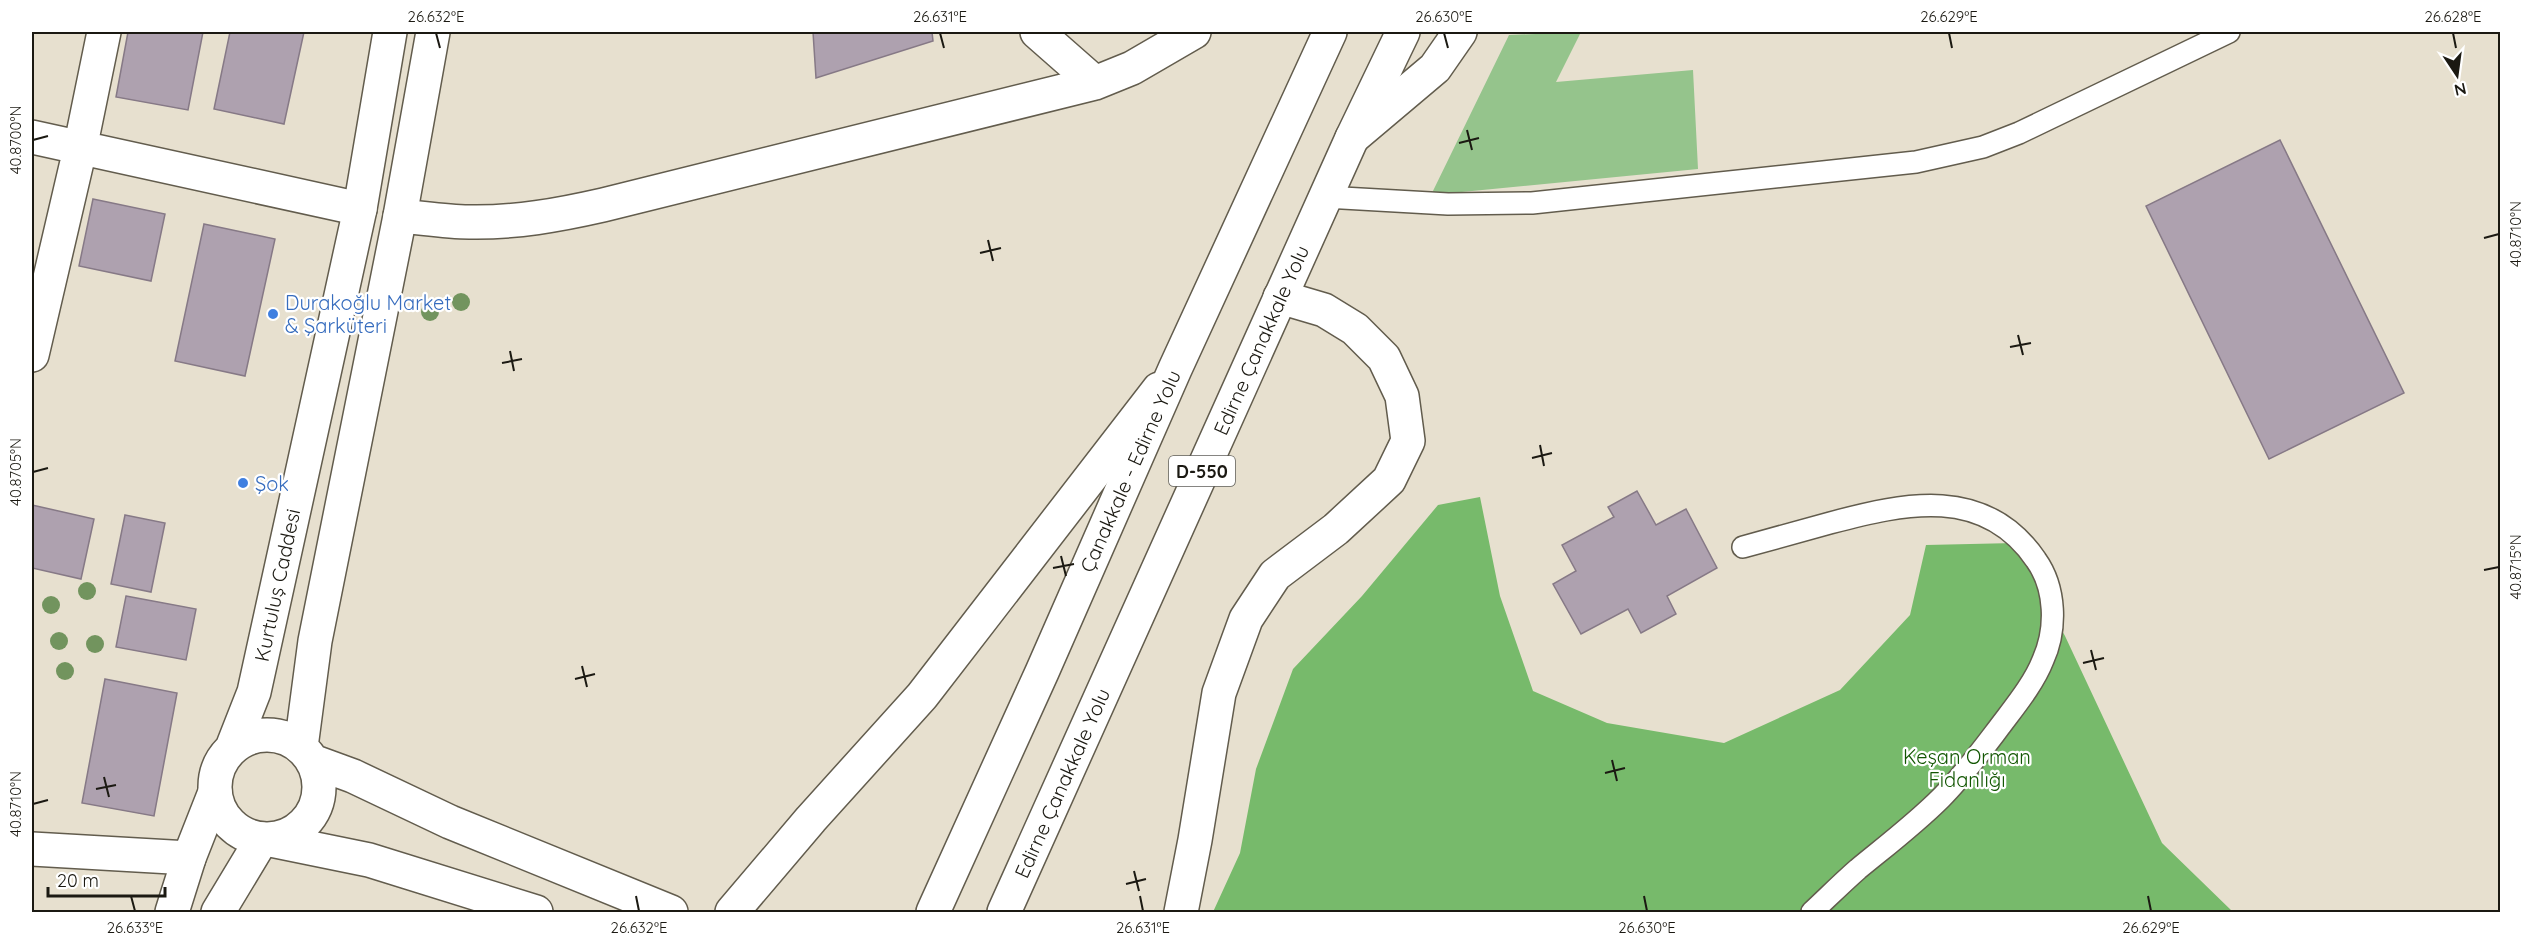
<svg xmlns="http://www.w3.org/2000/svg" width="2532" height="944" viewBox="0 0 2532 944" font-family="Quicksand,sans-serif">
<rect width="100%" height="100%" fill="#e7e0cf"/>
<path fill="#95c48c" d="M1581,32l-25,50 137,-12 5,99 -267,26 78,-160z"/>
<path fill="#77ba6b" d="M1480,497l20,99 33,95 74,32 117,20 116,-53 70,-75 16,-70 89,-2 50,93 97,207 71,69h-1020l27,-59 16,-84 37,-100 69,-73 76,-91z"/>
<path fill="#aea1af" stroke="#867986" stroke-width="1.5" d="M128,32h75l-15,78 -72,-13z
M230,32h74l-20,92 -70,-15z
M813,32h119l1,9 -117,37z
M2280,140l124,253 -135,66 -123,-253z
M93,199l72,15 -14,67 -72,-15z
M204,224l71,15 -30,137 -70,-15z
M1637,491l19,34 30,-16 31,59 -50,28 9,18 -35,19 -13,-24 -47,25 -28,-50 23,-13 -14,-26 52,-28 -6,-10z
M32,505l62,14 -13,60 -49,-11z
M125,515l40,8 -14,69 -40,-8z
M126,596l70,13 -10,51 -70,-13z
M105,679l72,14 -23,123 -72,-13z"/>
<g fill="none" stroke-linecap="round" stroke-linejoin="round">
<defs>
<path id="service" d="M1325,197l123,7 84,-1 384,-41 67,-15 36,-14 210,-101
M1743,547c29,-8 58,-16 87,-24 75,-20 155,-38 206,37 20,28 21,69 7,100 -9,23 -27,45 -42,65 -19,25 -38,51 -60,73 -26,26 -55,48 -83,71 -16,14 -31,29 -46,43"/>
<path id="minor" d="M1037,32l58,51
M32,137l328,72
M1352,138l83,-70 25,-36
M400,216c23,2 46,6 69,6 46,1 90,-7 134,-17l492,-122 37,-15 62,-36
M32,355l48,-206 24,-117
M32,849l157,9"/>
<path id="tertiary" d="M172,912l17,-54 26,-66
M218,912l44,-73"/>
<path id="primary" d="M215 787a52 52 0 1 1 104 0a52 52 0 1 1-104 0Z
M301,747l14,-106 85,-425 33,-184
M232,748l22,-56 106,-483 30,-177
M312,761l41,15 97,46 221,90
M271,840l98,20 167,52
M732,912l79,-93 111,-123 237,-307
M1181,912l14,-72 24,-147 27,-74 29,-44 61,-46 53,-49 19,-39 -6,-45 -18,-38 -29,-29 -31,-19 -44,-13"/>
<path id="trunk" d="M933,912l109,-240 133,-303 155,-337
M1004,912l348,-774 51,-106"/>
</defs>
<use href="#service" stroke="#625c4d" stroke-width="24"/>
<use href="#minor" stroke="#625c4d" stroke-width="36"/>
<use href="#tertiary" stroke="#625c4d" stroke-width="36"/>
<use href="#primary" stroke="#625c4d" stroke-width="36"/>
<use href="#trunk" stroke="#625c4d" stroke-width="36"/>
<use href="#service" stroke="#fff" stroke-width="21"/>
<use href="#minor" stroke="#fff" stroke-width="33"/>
<use href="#tertiary" stroke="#fff" stroke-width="33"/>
<use href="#primary" stroke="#fff" stroke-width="33"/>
<use href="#trunk" stroke="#fff" stroke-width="33"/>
</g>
<g fill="#72945e">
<circle cx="461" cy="302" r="9"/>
<circle cx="430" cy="312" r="9"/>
<circle cx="87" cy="591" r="9"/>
<circle cx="51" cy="605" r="9"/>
<circle cx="59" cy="641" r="9"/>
<circle cx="95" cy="644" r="9"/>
<circle cx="65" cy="671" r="9"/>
</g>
<path fill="none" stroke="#1b1912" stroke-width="2" d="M436,33l4,15M940,33l4,15M1444,33l4,15M1949,33l3,15M2453,33l3,15M1467,130l5,20M33,140l15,-4M1459,143l20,-5M2484,238l15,-4M988,240l5,21M980,253l21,-5M2018,335l5,20M2010,347l21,-4M510,351l4,20M502,363l20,-4M1540,445l4,21M1532,458l20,-5M33,472l15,-4M1061,556l5,20M1053,568l21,-4M2484,570l15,-3M2091,650l5,20M2083,663l21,-5M582,666l5,21M575,679l20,-5M1612,760l5,21M1605,773l20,-5M104,777l5,20M96,789l20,-4M33,804l15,-4M1134,871l5,20M1126,884l20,-5M131,896l4,15M636,896l3,15M1140,896l3,15M1644,896l3,15M2148,896l3,15"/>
<g fill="#3f7fe0" stroke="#fff" stroke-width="2">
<circle cx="273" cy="314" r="6"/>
<circle cx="243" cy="483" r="6"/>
</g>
<g text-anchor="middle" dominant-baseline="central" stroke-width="4.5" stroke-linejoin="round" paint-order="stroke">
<rect fill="#fff" stroke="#5f5e59" stroke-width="1.5" x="1169" y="456" width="66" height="30" rx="4.5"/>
<g font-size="18" font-weight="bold" fill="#1b1912">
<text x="1202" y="471">D-550</text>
</g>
<g font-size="20" fill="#366cbe" stroke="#fff" text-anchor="start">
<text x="285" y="302">Durakoğlu Market<tspan x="285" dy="23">&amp; Şarküteri</tspan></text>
<text x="255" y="483">Şok</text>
</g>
<g font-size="20" fill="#1b1912" stroke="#fff">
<text transform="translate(1261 340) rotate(-66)">Edirne Çanakkale Yolu</text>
<text transform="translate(1130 471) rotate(-66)">Çanakkale - Edirne Yolu</text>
<text transform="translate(277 585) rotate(-78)">Kurtuluş Caddesi</text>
<text transform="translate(1062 783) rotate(-66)">Edirne Çanakkale Yolu</text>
</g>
<g font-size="20" fill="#125602" stroke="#fff">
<text x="1967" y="756">Keşan Orman<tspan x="1967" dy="23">Fidanlığı</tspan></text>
</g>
</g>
<rect width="2532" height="944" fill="none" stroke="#ffffff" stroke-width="66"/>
<g transform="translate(2457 75) rotate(167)" stroke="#ffffff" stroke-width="4.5" paint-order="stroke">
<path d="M0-4.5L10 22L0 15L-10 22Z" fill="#1b1912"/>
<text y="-9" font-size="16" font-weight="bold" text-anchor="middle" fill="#1b1912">N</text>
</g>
<path d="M48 887v9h117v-9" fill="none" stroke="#1b1912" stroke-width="3"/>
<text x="57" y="887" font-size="18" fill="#1b1912" stroke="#ffffff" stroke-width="4.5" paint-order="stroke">20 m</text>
<rect x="33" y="33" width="2466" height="878" fill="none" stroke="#1b1912" stroke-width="2"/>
<g font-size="15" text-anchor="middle" fill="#1b1912">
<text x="436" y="22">26.632°E</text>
<text x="940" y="22">26.631°E</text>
<text x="1444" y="22">26.630°E</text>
<text x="1949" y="22">26.629°E</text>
<text x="2453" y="22">26.628°E</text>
<text transform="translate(16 140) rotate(-90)" y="5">40.8700°N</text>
<text transform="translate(2516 234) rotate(-90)" y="5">40.8710°N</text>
<text transform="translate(16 472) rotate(-90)" y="5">40.8705°N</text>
<text transform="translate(2516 567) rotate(-90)" y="5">40.8715°N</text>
<text transform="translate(16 804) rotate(-90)" y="5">40.8710°N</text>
<text x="135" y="933">26.633°E</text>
<text x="639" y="933">26.632°E</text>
<text x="1143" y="933">26.631°E</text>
<text x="1647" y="933">26.630°E</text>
<text x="2151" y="933">26.629°E</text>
</g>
</svg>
